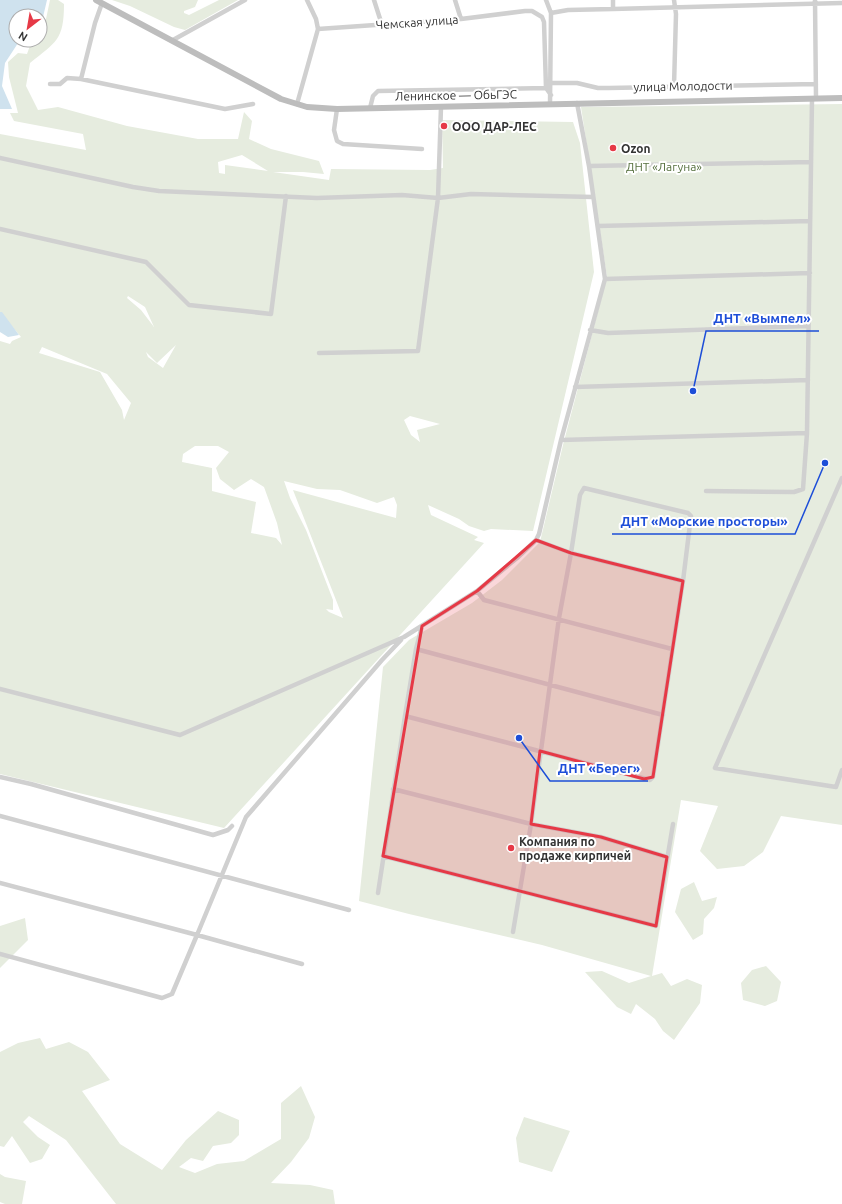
<svg xmlns="http://www.w3.org/2000/svg" width="842" height="1204" viewBox="0 0 842 1204" font-family="Ubuntu,sans-serif">
<rect width="100%" height="100%" fill="#fff"/>
<path fill="#e6ecdf" fill-rule="evenodd" d="M50,0h8l6,4c0,36 -8,38 -34,59l-4,23 12,24 20,-3 69,19 71,13h40l6,-27 8,9 -3,18 22,10 48,12 5,13 -21,-2h-30l56,8 2,-11 99,1 13,-2 -1,-48 131,2 7,21 14,129 -61,259 -42,-2 -7,2 -15,-5 -10,-7 -31,-14 3,10 47,22 -4,3 10,3 -260,285 -224,-54v-433l10,3 2,-3 9,-4 -21,-25v-178l86,16 -3,-16 -69,-13 -4,-8h8l-9,-36 -1,-15 10,-9 9,1 5,-14h8v-12l6,-9zM242,155l26,16 -43,-6v9l-6,-1 -1,-11zM128,296l17,11 9,20 -13,-17 -14,-12zM176,345l-13,23 -15,-11 -2,-5 11,11zM42,347l65,27 24,29 -7,17 -2,-10 -22,-38 -61,-19zM410,416l30,8 -23,6 3,12 -9,-7 -7,-15zM195,446h23l11,6 -13,16 4,11 14,11 17,-11 13,8 13,36 5,22 -6,-7 -25,-5 5,-31 -44,-11v-23l-30,-6 1,-8zM284,481l33,8 23,1 37,13 17,-6 3,8 -1,13 -103,-28 50,128 -14,-6 -3,-3 7,1v-10l-27,-70 -16,-32z
M112,0h86l-3,7 -11,4v2l5,2 30,-15h19l-53,30 -11,-3 -44,-21z
M842,104v721l-61,-9 -18,36 -19,14 -27,3 -17,-18 18,-45 -37,-6 -29,176 10,-3 9,13 16,-7 15,6 -2,18 -26,37 -11,-9 -8,-12 -19,-15 -5,10 -14,-7 -32,-35 17,-1 27,12 22,-7 -109,-31 -133,-31 -50,-13 24,-234 26,-27 63,-37 30,-23 38,-38 23,-97 44,-168 -26,-170z
M694,882l8,19 15,-4 -3,11 -10,11 -1,15 -10,6 -18,-28 6,-23z
M25,918l3,22 -28,28v-42z
M766,966l15,16 -4,19 -12,5 -22,-6 -2,-17 11,-13z
M40,1038l6,11 23,-7 19,10 22,28 -28,11 38,53 42,26 24,-30 32,-29 21,9v15l-8,8 -18,3 -10,15 -12,-3 -12,9 16,6 22,-9 27,-3 37,-22v-36l20,-17 14,31 -6,21 -18,24 -20,21 39,2 23,5 2,14h-219l-50,-64 -37,-24 -6,6 15,15 12,8 -8,14 -12,4 -18,-27 -8,11 -4,-1v-94l18,-9z
M524,1117l46,14 -18,41 -33,-10 -3,-24z
M0,1174l5,3 21,4 -4,23h-17l-5,-2z"/>
<path fill="#cfe2ee" d="M0,0h47l-4,17 -3,3v-4h-24v24h4l-15,23 -3,23 10,23h-12z
M0,312h2l17,23 -11,2 -8,-5z"/>
<g fill="none" stroke-linecap="round" stroke-linejoin="round">
<path stroke="#d0d0d0" stroke-width="4.5" d="M374,0l8,25
M455,0l6,19
M546,0l5,13 -1,91
M613,0v9
M674,0l2,14 -2,72
M815,0l1,98
M551,13l17,-3 45,-1 229,-6
M318,29l143,-10 64,-8h7l10,6 2,5 2,66 5,7
M173,40l72,-40
M81,79l14,-56 7,-20
M551,83h26l21,5h11l207,-4
M50,84h10l7,-6 14,1 144,30 28,-5
M297,104l21,-75 -2,-10 -9,-19
M370,108l3,-12 5,-5 168,-3
M337,109l-3,21 3,11 6,3 79,5
M0,158l133,29 26,4 158,7 85,-3 36,3 33,-4 122,3
M589,166l222,-4
M598,226l212,-5
M0,229l146,33 43,43 82,9 15,-118
M605,279l205,-6
M590,330l18,3 200,-7
M319,353l99,-2 20,-153 3,-91
M575,387l233,-7
M561,440l246,-7
M842,478l-127,290 121,19 6,-17
M706,491l88,1 9,-3 4,-56 5,-334
M477,591l7,9 188,49
M416,649l247,66
M0,689l180,46 224,-98 73,-46 40,-33 19,-18 3,-6 22,-94 44,-161 -16,-113 -12,-63
M405,716l245,64 3,-3 30,-196 8,-65 -3,-3 -104,-25 -4,7 -9,58 112,28
M0,777l31,7 182,51 15,-5 4,-4
M393,789l138,35 70,13 66,20
M0,816l349,94
M383,856l273,70 17,-102
M0,883l197,52 49,-118 136,-157 19,-20
M378,893l27,-177 11,-67 6,-23
M513,932l18,-108 28,-206 12,-65 -35,-13
M0,954l162,44 10,-4 25,-59 105,29"/>
<path stroke="#bdbdbd" stroke-width="6" d="M96,0l185,99 26,8 30,2 505,-11"/>
</g>
<path fill="#e63946" fill-opacity="0.2" stroke="#e63946" stroke-width="3" stroke-linejoin="round" d="M536,540l35,13 112,28 -30,196 -9,2 -104,-28 -9,73 70,13 66,20 -11,69 -273,-70 39,-230 55,-35z"/>
<g fill="#e63946" stroke="#fff" stroke-width="1.5">
<circle cx="444" cy="126" r="4"/>
<circle cx="613" cy="148" r="4"/>
<circle cx="511" cy="848" r="4"/>
</g>
<g text-anchor="middle" dominant-baseline="central" stroke-width="4" stroke-linejoin="round" paint-order="stroke">
<g font-size="12" fill="#333" stroke="#fff">
<text transform="translate(417 22) rotate(-4)">Чемская улица</text>
<text transform="translate(683 86) rotate(-1)">улица Молодости</text>
<text transform="translate(456 95) rotate(-1)">Ленинское — ОбьГЭС</text>
</g>
<g font-size="12" font-weight="bold" fill="#333" stroke="#fff" text-anchor="start">
<text x="452" y="126">ООО ДАР-ЛЕС</text>
<text x="621" y="148">Ozon</text>
<text x="519" y="841">Компания по<tspan x="519" dy="14">продаже кирпичей</tspan></text>
</g>
<g font-size="12" fill="#56703f" stroke="#fff">
<text x="664" y="166">ДНТ «Лагуна»</text>
</g>
</g>
<path fill="none" stroke="#1d4ed8" stroke-width="1.5" d="M693 391L706 331H819M825 463L795 534H612M519 738L550 781H648"/>
<g fill="#1d4ed8" stroke="#fff" stroke-width="1.5">
<circle cx="693" cy="391" r="4"/>
<circle cx="825" cy="463" r="4"/>
<circle cx="519" cy="738" r="4"/>
</g>
<g font-size="13" text-anchor="middle" font-weight="bold" fill="#1d4ed8" stroke="#fff" stroke-width="4" stroke-linejoin="round" paint-order="stroke">
<text x="762" y="323">ДНТ «Вымпел»</text>
<text x="704" y="526">ДНТ «Морские просторы»</text>
<text x="599" y="773">ДНТ «Берег»</text>
</g>
<g transform="translate(28 28) rotate(211)"><circle r="19" fill="#ffffff" stroke="#adadad"/>
<path d="M0-3L7 15L0 10L-7 15Z" fill="#e63946"/>
<text y="-6" font-size="11" font-weight="bold" text-anchor="middle" fill="#333333">N</text>
</g>
</svg>
